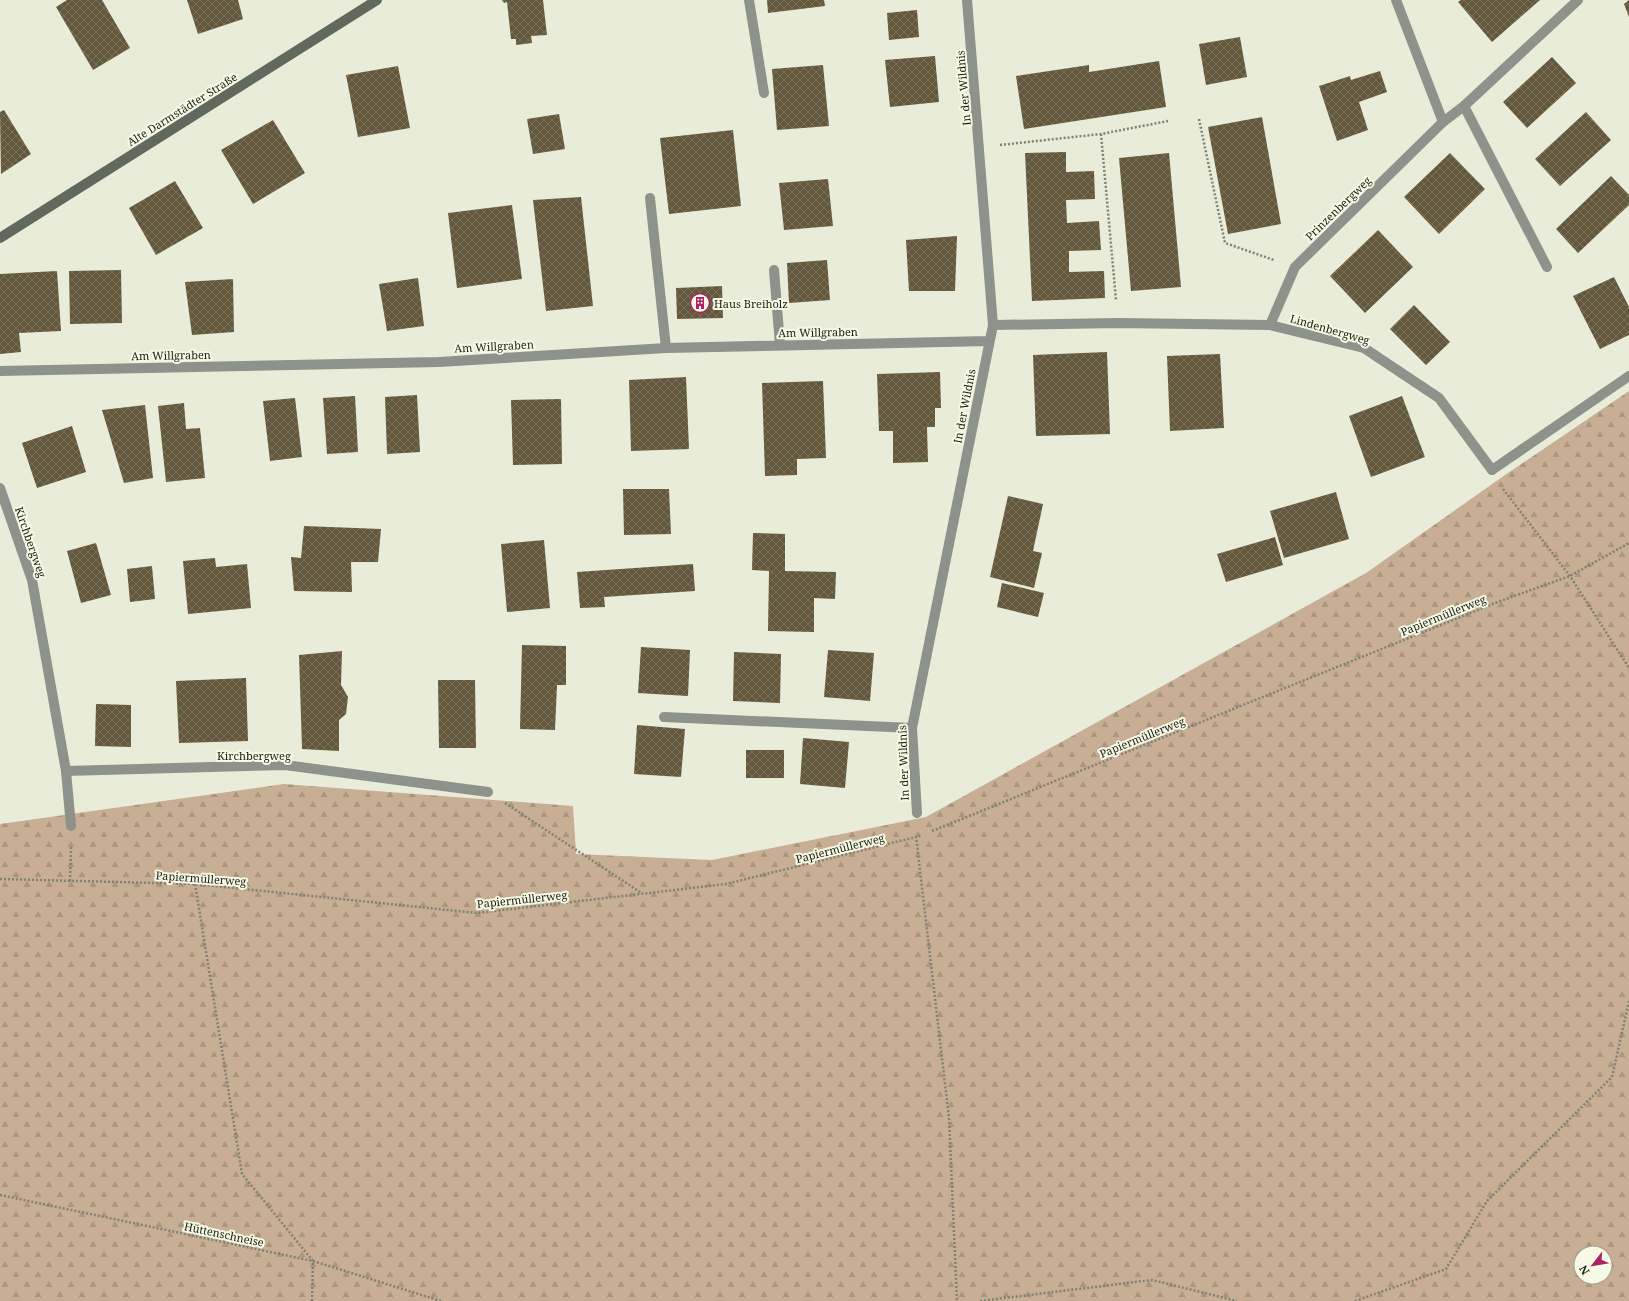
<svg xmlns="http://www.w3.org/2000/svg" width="1629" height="1301" viewBox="0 0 1629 1301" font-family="'Noto Serif',serif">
<defs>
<pattern id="forest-firs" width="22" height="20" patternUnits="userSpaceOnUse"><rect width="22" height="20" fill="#c7ae94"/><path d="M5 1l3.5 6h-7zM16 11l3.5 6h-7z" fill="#aa957f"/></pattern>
<pattern id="building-cross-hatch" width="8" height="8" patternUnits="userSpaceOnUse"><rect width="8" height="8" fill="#63583b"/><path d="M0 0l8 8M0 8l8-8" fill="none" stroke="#79715a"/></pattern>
</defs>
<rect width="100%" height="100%" fill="#e9ecd8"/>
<path fill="url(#forest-firs)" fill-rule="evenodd" d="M1629,391v910h-1629v-477l284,-40 289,22 3,48 136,6 214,-43 440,-244 139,-98zM1581,1253h24v24h-24z"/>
<path fill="url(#building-cross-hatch)" d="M67,0h35l28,48 -37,22 -37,-63z
M187,0h51l5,19 -45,15z
M502,0h41l4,35 -16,1 1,7 -16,2v-6h-5l-4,-37 -3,1z
M767,0h57l1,6 -57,7z
M1461,0h79l-48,42 -34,-40z
M1629,0v17l-5,-13z
M917,10l2,27 -30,3 -2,-27z
M1240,37l7,40 -41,8 -7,-41z
M935,56l4,46 -49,5 -5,-47z
M1552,57l24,26 -49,45 -24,-26z
M1159,61l7,46 -142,22 -8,-53 73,-11v7z
M823,65l6,61 -52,4 -5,-61z
M398,66l12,62 -52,9 -12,-62z
M1380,71l7,21 -28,10 9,28 -31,11 -18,-55 31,-10 1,4z
M4,110l27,44 -30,20 -1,-62z
M1586,112l25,28 -51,46 -25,-27z
M559,114l6,35 -32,5 -6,-35z
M1262,117l19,107 -53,10 -20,-107z
M273,120l32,53 -52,31 -32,-54z
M733,130l8,76 -72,8 -9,-76z
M1066,152v20l28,-1 1,28 -29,1 1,23 32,-2 2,29 -32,1v21l35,-1 1,27 -73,3 -7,-148z
M1169,153l12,134 -50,4 -12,-133z
M1450,153l35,36 -46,45 -35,-37z
M1611,176l18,19v10l-51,48 -22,-24z
M828,179l5,47 -49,4 -5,-47z
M175,181l28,47 -47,27 -27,-47z
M581,197l12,109 -47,5 -13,-111z
M512,205l10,74 -65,9 -9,-75z
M1378,230l35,37 -48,46 -35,-37z
M957,236l-2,55h-46l-3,-51z
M827,260l3,40 -41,3 -2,-40z
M121,270l1,53 -52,1 -1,-53z
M57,271l4,60 -42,2 2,19 -21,2v-80z
M1614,277l15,30v28l-29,14 -27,-53z
M418,278l6,48 -37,5 -8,-47z
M233,279l1,53 -42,3 -7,-53z
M722,286l1,32 -46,1 -1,-31z
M1414,305l36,37 -24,23 -36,-36z
M1107,352l3,82 -74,2 -3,-81z
M1220,354l4,74 -54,3 -3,-75z
M940,372l1,36h-6v19h-8l1,35 -35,1v-32h-14l-2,-57z
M686,377l3,72 -58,2 -2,-71z
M823,381l3,77 -29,1v16l-32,1 -3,-93z
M417,395l3,57 -33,2 -2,-57z
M355,396l3,56 -31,2 -4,-56z
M1402,396l23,61 -54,20 -22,-61z
M295,398l7,59 -32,4 -7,-60z
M561,399l1,65 -49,1 -2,-65z
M184,403l2,26 14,-1 5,50 -39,4 -8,-76z
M145,405l8,73 -29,5 -22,-73z
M72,426l14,46 -49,16 -15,-45z
M623,489h46l2,45 -47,1z
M1336,492l13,47 -65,19 -14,-47z
M1008,496l35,8 -10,47 9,2 -8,35 -44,-11z
M304,526l77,3 -3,33h-27l1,30 -58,-1 -3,-34 10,1z
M753,533l32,1v37l51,1 -1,27 -21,-1v34l-46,-1 1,-60 -17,-1z
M1275,537l8,28 -57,17 -9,-28z
M544,540l6,68 -43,4 -6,-68z
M96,543l15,52 -30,8 -14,-52z
M215,558l1,9 31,-3 4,44 -63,6 -5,-53z
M693,564l2,27 -91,6 1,10 -25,1 -3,-36z
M152,566l3,33 -25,3 -3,-33z
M1002,583l42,10 -6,24 -41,-10z
M522,645l44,1v39h-9l-2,45 -35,-1z
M641,647l49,3 -2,46 -50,-3z
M828,650l46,3 -4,48 -46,-4z
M342,651l-1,34 7,12 -2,17 -7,6v31l-37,-2 -3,-94z
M734,652l47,2 -1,49 -47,-2z
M246,678l2,63 -69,2 -3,-62z
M438,680h37l1,68h-37z
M96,704l35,1v42l-36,-1z
M637,725l48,4 -4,48 -47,-3z
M803,738l46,4 -4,46 -45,-4z
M746,750h38v28h-38z"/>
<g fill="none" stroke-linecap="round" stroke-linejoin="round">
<path stroke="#7f8173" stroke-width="2.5" stroke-dasharray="2 2" stroke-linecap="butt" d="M1199,119l26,124 49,17
M1101,134l15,166
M1000,145l101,-11 67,-13
M1503,489l67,87 59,92
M505,803l138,91
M932,831l563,-228 75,-27 59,-33
M916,836l33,282 8,183
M0,879l195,5 282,29 249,-29 194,-48
M70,881l1,-34
M195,884l47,290 71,87 -1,40
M0,1195l313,66 128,40
M980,1301l172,-21 85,21
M1355,1301l91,-32 41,-68 125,-124 17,-76"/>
<path stroke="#8d928b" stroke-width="10" d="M749,0l15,93
M1396,0l47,122
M1464,106l83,161
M650,198l16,150
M774,270l6,75
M1492,470l137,-94
M664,717l248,11
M66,771l219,-6 203,27"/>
<path stroke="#8d928b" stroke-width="10" d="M993,325l125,-2 152,2 94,23 75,50 53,72
M1270,325l25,-58 148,-145 21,-16 114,-106
M0,371l439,-9 227,-14 323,-7
M0,488l32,92 34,191 5,55
M917,813l-5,-85 81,-403 -26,-325"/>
<path stroke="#61695f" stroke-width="10" d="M0,238l377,-238"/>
</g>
<defs>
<symbol id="building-ring" viewBox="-11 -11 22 22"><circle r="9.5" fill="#f6fae5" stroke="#ac2264" stroke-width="1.5"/><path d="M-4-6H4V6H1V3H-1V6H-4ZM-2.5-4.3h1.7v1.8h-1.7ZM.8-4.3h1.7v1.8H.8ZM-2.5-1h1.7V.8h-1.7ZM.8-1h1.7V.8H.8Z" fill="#ac2264"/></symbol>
</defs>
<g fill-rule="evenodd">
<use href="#building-ring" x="689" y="292" width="22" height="22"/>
</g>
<g text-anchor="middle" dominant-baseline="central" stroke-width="4" stroke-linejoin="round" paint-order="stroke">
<g font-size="11" fill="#1c1d16" stroke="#f6fae5">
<text transform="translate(963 88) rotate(-95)">In der Wildnis</text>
<text transform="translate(182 109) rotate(-32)">Alte Darmstädter Straße</text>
<text transform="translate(1338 208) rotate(-44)">Prinzenbergweg</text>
<text transform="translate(1330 329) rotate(16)">Lindenbergweg</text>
<text transform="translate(818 332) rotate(-1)">Am Willgraben</text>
<text transform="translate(494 346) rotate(-3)">Am Willgraben</text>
<text transform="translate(171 355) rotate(-1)">Am Willgraben</text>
<text transform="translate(964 406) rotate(-79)">In der Wildnis</text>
<text transform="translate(31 542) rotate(71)">Kirchbergweg</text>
<text transform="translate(1443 615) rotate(-22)">Papiermüllerweg</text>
<text transform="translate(1142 737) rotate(-22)">Papiermüllerweg</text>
<text x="254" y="755">Kirchbergweg</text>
<text transform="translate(903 763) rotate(-92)">In der Wildnis</text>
<text transform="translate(840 848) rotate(-14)">Papiermüllerweg</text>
<text transform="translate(201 878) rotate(4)">Papiermüllerweg</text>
<text transform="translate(522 899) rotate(-6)">Papiermüllerweg</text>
<text transform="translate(224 1234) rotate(12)">Hüttenschneise</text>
</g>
<g font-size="11" fill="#1c1d16" stroke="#f6fae5" text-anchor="start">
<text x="714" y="303">Haus Breiholz</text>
</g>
</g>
<g transform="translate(1593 1265) rotate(239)"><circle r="19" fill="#f6fae5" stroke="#9fa292"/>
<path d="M0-3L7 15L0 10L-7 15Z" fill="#ac2264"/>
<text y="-6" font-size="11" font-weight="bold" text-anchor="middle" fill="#1c1d16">N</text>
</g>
</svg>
